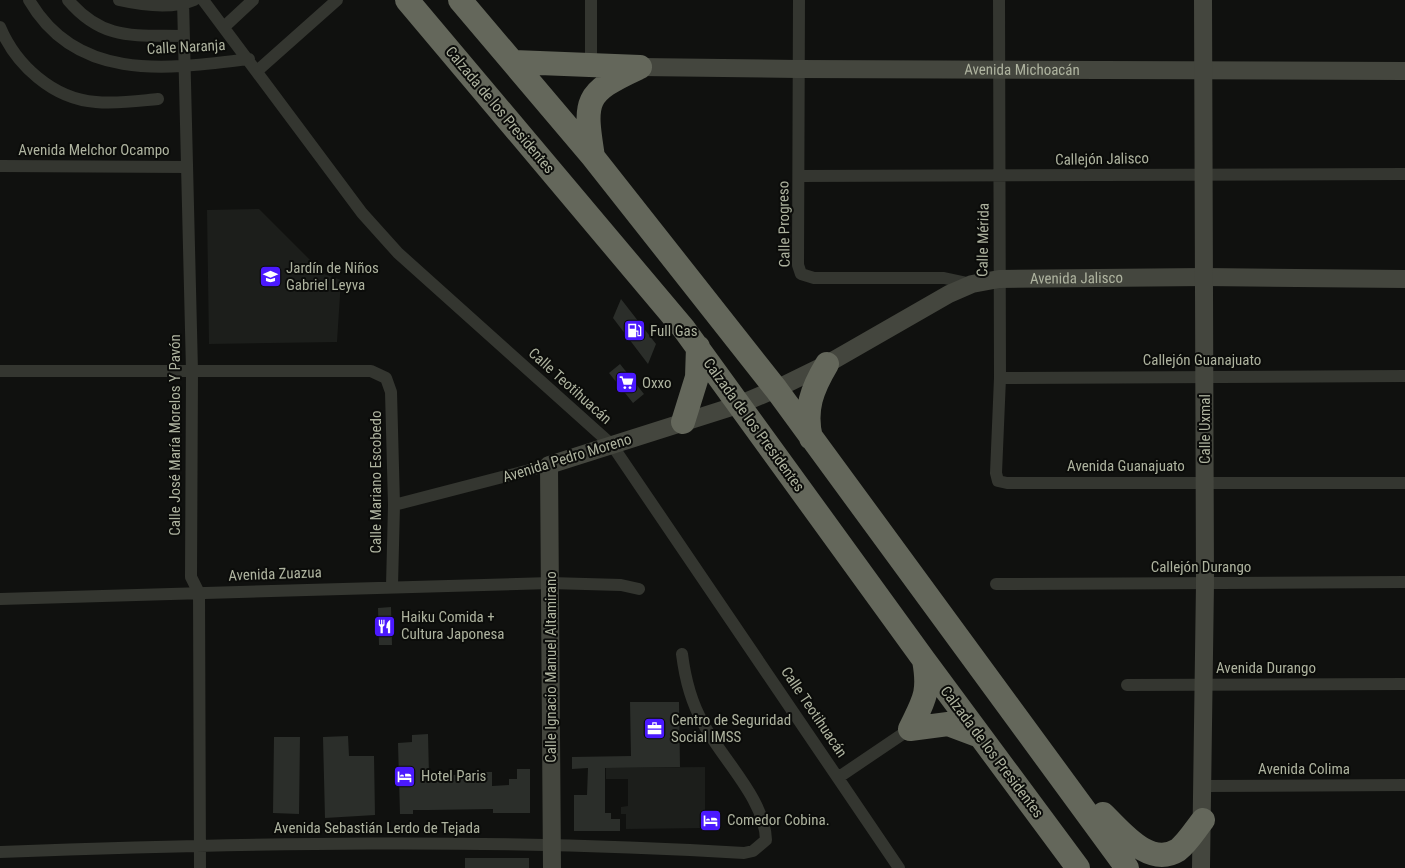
<svg xmlns="http://www.w3.org/2000/svg" width="1405" height="868" viewBox="0 0 1405 868" font-family="'Roboto Condensed',sans-serif">
<rect width="100%" height="100%" fill="#10110f"/>
<path fill="#1c1e1b" d="M259,209l65,65 17,6 -4,62 -128,2 -2,-134z
M705,767v61l-79,1v-15h-5v-7l7,-1v-27h-22v-11z"/>
<path fill="#2b2e2a" d="M621,299l35,45 -8,20 -35,-46z
M620,364l24,30 -11,9 -24,-30z
M391,607l1,38h-13l-1,-37z
M630,702h49l1,65 -75,1v45h6v6h9v12h-46v-36h13l1,-27 -16,1v-12l59,-1z
M428,734l1,41h33v-3h30v14l17,-1v-6h8v-10h13v44h-37v-4l-64,1h-16v4h-13l-2,-71 14,-1v-7z
M348,736l1,20h25l1,59 -50,3 -2,-81z
M274,737h26l-1,77 -26,-1z
M465,858h64v10h-64z"/>
<g fill="none" stroke-linecap="round" stroke-linejoin="round">
<path stroke="#343630" stroke-width="12" d="M29,0c48,83 139,69 220,59
M68,0c35,41 66,35 115,36
M119,0c22,5 54,9 75,0
M183,0l9,371 -1,206 8,16 1,275
M203,0l159,213 36,40 214,192 287,423
M591,0v64
M799,0l-1,265 3,9 13,4h130l28,6
M999,0l1,378 -4,95 2,8 9,2h398
M0,27c16,38 53,72 96,75 21,2 41,-1 62,-3
M224,27l29,-27
M257,71l80,-71
M0,166l187,1
M799,176l606,-2
M0,371h371l15,7 5,14 3,113 -2,81
M1000,378l405,-2
M394,505l155,-40
M996,584l409,-2
M0,599l550,-16 71,2 18,4
M1127,685l278,-1
M839,777l71,-48
M1203,786l202,-1
M0,852c248,-9 496,-14 744,1l9,-2 13,-11c-1,-41 -45,-82 -63,-117 -12,-21 -18,-45 -21,-69"/>
<g stroke="#44463e" stroke-width="18">
<path id="s1" d="M640,67l158,2 607,2"/>
<path id="s2" d="M552,868l-3,-403 189,-60 38,-16 51,-25 122,-70 23,-10 27,-5 206,-2 200,2"/>
<path d="M1201,868l4,-285 -2,-583"/>
</g>
<path stroke="#64675b" stroke-width="24" d="M407,0l277,329 240,331 154,208
M460,0l133,157 183,232 351,479
M514,62l126,5
M593,157c-9,-57 -9,-64 45,-89
M683,422l14,-45 1,-30
M811,438c-7,-28 1,-49 16,-74
M910,729l38,-5 32,12
M910,729c14,-29 20,-36 14,-69
M1103,814c18,17 46,54 75,36 10,-8 17,-20 25,-30"/>
</g>
<defs>
<symbol id="school-square" viewBox="-11 -11 22 22"><rect x="-9" y="-9" width="18" height="18" rx="4" fill="#4b19ff" stroke="#0b0c0a"/><path d="M0-5L7-2L0 1L-7-2ZM-4 1L0 2.5L4 1V4Q0 6-4 4Z" fill="#fff"/></symbol>
<symbol id="fuel-square" viewBox="-11 -11 22 22"><rect x="-9" y="-9" width="18" height="18" rx="4" fill="#4b19ff" stroke="#0b0c0a"/><path d="M-5.5-6h7V0h2V4h1.3V-2.5L3-4.5l.8-.8L6-3V5H2.5V1h-1V6h-7ZM-4.2-4.7v3.2H.2V-4.7Z" fill="#fff"/></symbol>
<symbol id="supermarket-square" viewBox="-11 -11 22 22"><rect x="-9" y="-9" width="18" height="18" rx="4" fill="#4b19ff" stroke="#0b0c0a"/><path d="M-6-5.5h2.5l.6 2H6L4.5 2H-2.5L-4.4-4H-6ZM-1.5 3.2a1.3 1.3 0 1 0 .1 0ZM3 3.2a1.3 1.3 0 1 0 .1 0Z" fill="#fff"/></symbol>
<symbol id="restaurant-square" viewBox="-11 -11 22 22"><rect x="-9" y="-9" width="18" height="18" rx="4" fill="#4b19ff" stroke="#0b0c0a"/><path d="M-5-6h1v4h1v-4h1v4h1v-4h1v5L-1.5 .5V6h-2V.5L-5-1ZM5-6V6H3V1.5H1.5Q1.5-4 5-6Z" fill="#fff"/></symbol>
<symbol id="office-square" viewBox="-11 -11 22 22"><rect x="-9" y="-9" width="18" height="18" rx="4" fill="#4b19ff" stroke="#0b0c0a"/><path d="M-6-3h4V-5.5h4V-3h4V5H-6ZM-1-4.5V-3h2v-1.5ZM-6 0V1H6V0Z" fill="#fff"/></symbol>
<symbol id="hotel-square" viewBox="-11 -11 22 22"><rect x="-9" y="-9" width="18" height="18" rx="4" fill="#4b19ff" stroke="#0b0c0a"/><path d="M-6-4.5h1.5V1H6V5H4.5V3h-9V5H-6ZM-4 0a1.8 1.8 0 1 1 3.6 0ZM.5 0V-2.5h3Q6-2.5 6 0Z" fill="#fff"/></symbol>
</defs>
<g fill-rule="evenodd">
<use href="#school-square" x="258" y="264" width="25" height="25"/>
<use href="#fuel-square" x="622" y="318" width="25" height="25"/>
<use href="#supermarket-square" x="614" y="370" width="25" height="25"/>
<use href="#restaurant-square" x="372" y="614" width="25" height="25"/>
<use href="#office-square" x="642" y="716" width="25" height="25"/>
<use href="#hotel-square" x="392" y="764" width="25" height="25"/>
<use href="#hotel-square" x="698" y="808" width="25" height="25"/>
</g>
<g text-anchor="middle" dominant-baseline="central" stroke-width="4" stroke-linejoin="round" paint-order="stroke">
<g font-size="15" fill="#aeb39f" stroke="#0b0c0a">
<text transform="translate(186 47) rotate(-3)">Calle Naranja</text>
<text stroke="none"><textPath href="#s1" startOffset="382">Avenida Michoacán</textPath></text>
<text transform="translate(500 110) rotate(50)">Calzada de los Presidentes</text>
<text x="94" y="150">Avenida Melchor Ocampo</text>
<text transform="translate(1102 159) rotate(-1)">Callejón Jalisco</text>
<text transform="translate(784 224) rotate(-91)">Calle Progreso</text>
<text transform="translate(983 240) rotate(-89)">Calle Mérida</text>
<text stroke="none"><textPath href="#s2" startOffset="970">Avenida Jalisco</textPath></text>
<text x="1202" y="360">Callejón Guanajuato</text>
<text transform="translate(570 386) rotate(42)">Calle Teotihuacán</text>
<text transform="translate(754 425) rotate(54)">Calzada de los Presidentes</text>
<text transform="translate(1205 429) rotate(-90)">Calle Uxmal</text>
<text transform="translate(175 435) rotate(-90)">Calle José María Morelos Y Pavón</text>
<text transform="translate(567 458) rotate(-17)">Avenida Pedro Moreno</text>
<text x="1126" y="466">Avenida Guanajuato</text>
<text transform="translate(376 482) rotate(-90)">Calle Mariano Escobedo</text>
<text x="1201" y="567">Callejón Durango</text>
<text transform="translate(275 574) rotate(-2)">Avenida Zuazua</text>
<text transform="translate(551 667) rotate(-90)">Calle Ignacio Manuel Altamirano</text>
<text x="1266" y="668">Avenida Durango</text>
<text transform="translate(814 712) rotate(56)">Calle Teotihuacán</text>
<text transform="translate(992 752) rotate(53)">Calzada de los Presidentes</text>
<text x="1304" y="769">Avenida Colima</text>
<text x="377" y="828">Avenida Sebastián Lerdo de Tejada</text>
</g>
<g font-size="15" fill="#aeb39f" stroke="#0b0c0a" text-anchor="start">
<text x="286" y="268">Jardín de Niños<tspan x="286" dy="17">Gabriel Leyva</tspan></text>
<text x="650" y="331">Full Gas</text>
<text x="642" y="383">Oxxo</text>
<text x="401" y="617">Haiku Comida +<tspan x="401" dy="17">Cultura Japonesa</tspan></text>
<text x="671" y="720">Centro de Seguridad<tspan x="671" dy="17">Social IMSS</tspan></text>
<text x="421" y="776">Hotel Paris</text>
<text x="727" y="820">Comedor Cobina.</text>
</g>
</g>
</svg>
